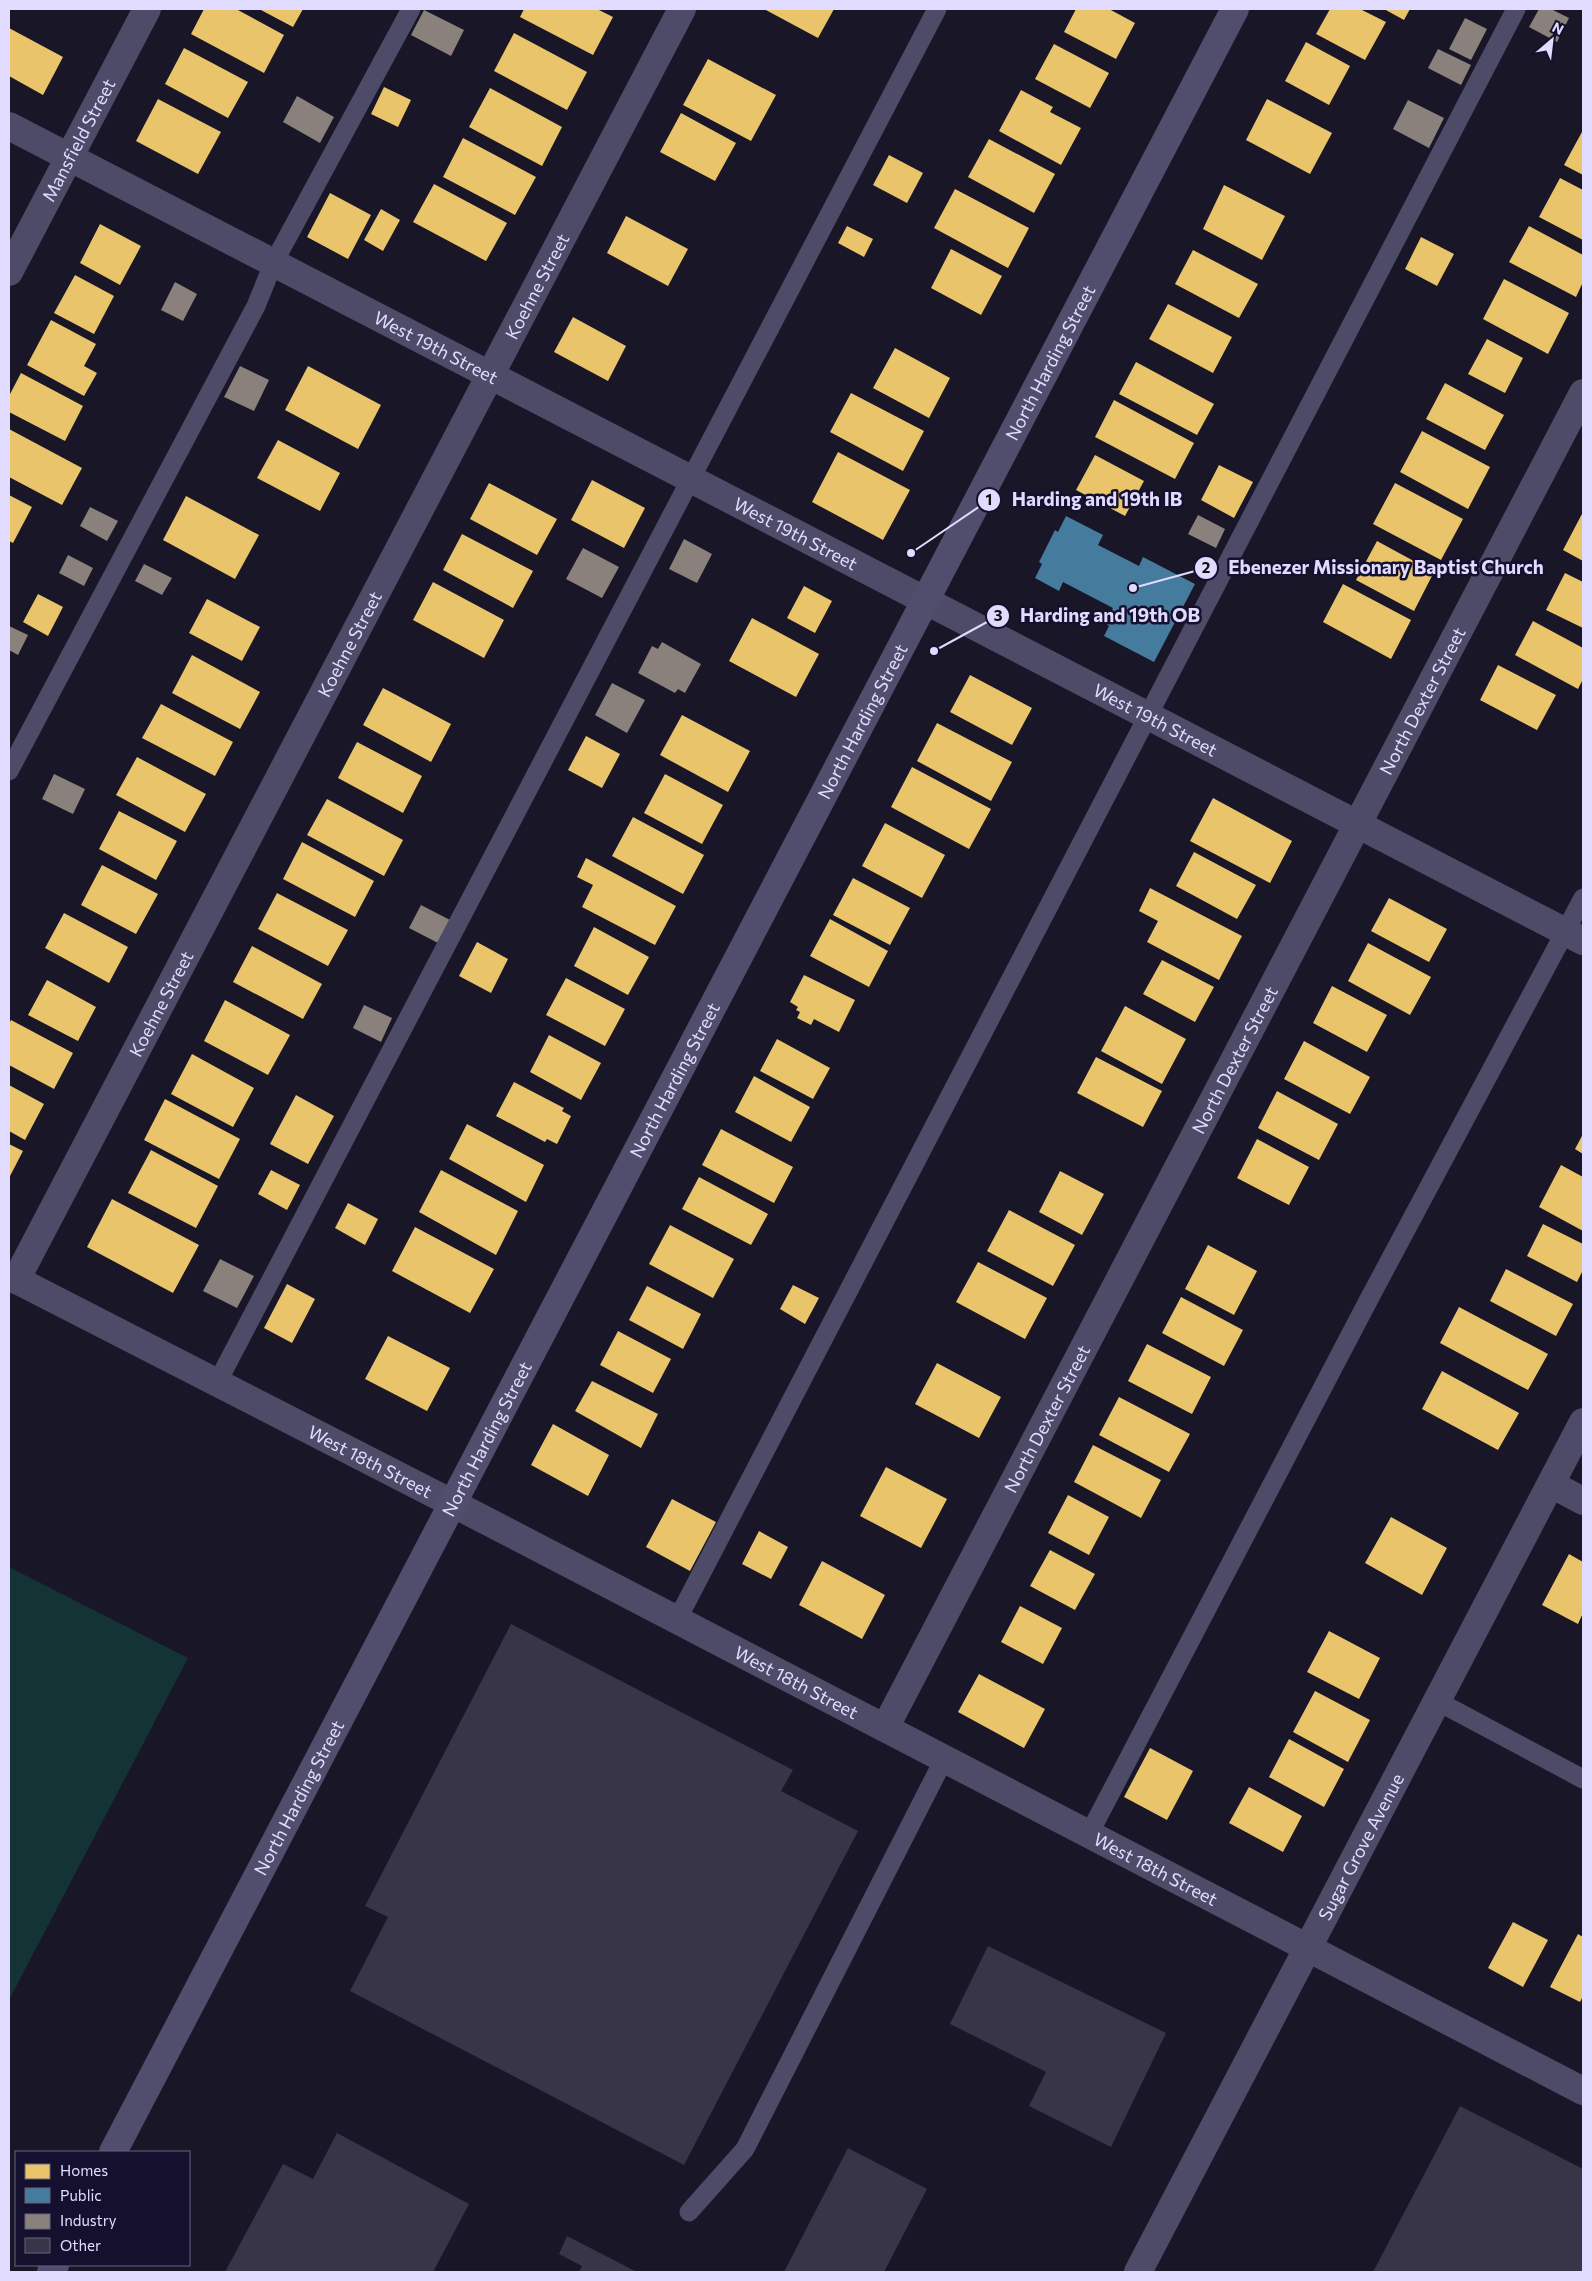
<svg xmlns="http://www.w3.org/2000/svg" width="1592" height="2281" viewBox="0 0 1592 2281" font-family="Commissioner,sans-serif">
<rect width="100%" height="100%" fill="#191627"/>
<path fill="#133335" d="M9,1567l179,91 -179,342z"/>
<path fill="#e9c46a" d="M204,9h32l48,26 -20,38 -73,-39z
M259,9h44l-10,18z
M524,9h73l16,8 -20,38 -73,-38z
M764,9h70l-16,29z
M1076,9h33l26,14 -19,36 -52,-27z
M1330,9h30l26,13 -21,38 -49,-26z
M1384,9h26l-6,11z
M9,28l54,29 -20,38 -34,-19z
M514,33l73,39 -20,38 -73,-39z
M1306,42l44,24 -21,39 -44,-24z
M1054,44l55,29 -19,35 -55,-29z
M184,48l64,34 -20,36 -63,-34z
M708,59l68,36 -25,46 -68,-36z
M384,87l27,13 -13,27 -27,-13z
M490,88l72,39 -20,39 -73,-39z
M1021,90l32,17 -3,5 31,16 -20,37 -62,-34z
M158,99l63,33 -23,42 -62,-33z
M1267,99l65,34 -22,41 -64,-34z
M681,113l55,30 -21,38 -55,-29z
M1583,130v45l-19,-10z
M463,138l73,39 -21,38 -72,-38z
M989,139l66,35 -21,39 -66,-36z
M889,155l34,18 -16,30 -34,-18z
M1560,178l23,12v50l-44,-23z
M434,184l73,39 -21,38 -73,-39z
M1224,185l61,31 -23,44 -59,-31z
M955,189l74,39 -21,40 -74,-40z
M330,193l41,22 -23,44 -41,-22z
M381,209l19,11 -17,31 -19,-11z
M626,216l62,33 -20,37 -61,-33z
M100,224l41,22 -21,39 -40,-22z
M847,226l26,13 -9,18 -26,-14z
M1529,226l54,29v27l-7,15 -67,-35z
M1421,237l33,17 -17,32 -32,-17z
M951,249l51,27 -21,39 -50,-27z
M1193,250l65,34 -19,34 -64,-34z
M75,275l39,21 -20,38 -40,-21z
M1504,279l65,34 -21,41 -65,-35z
M1168,304l64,33 -19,36 -64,-34z
M573,317l53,29 -18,35 -54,-29z
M51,320l45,24 -12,22 13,7 -13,23 -57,-31z
M1487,339l36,19 -18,35 -37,-19z
M895,348l55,30 -21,40 -56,-30z
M1136,362l78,42 -17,31 -78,-41z
M308,366l73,39 -23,44 -73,-39z
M21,373l62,33 -18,35 -56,-29v-16z
M1445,383l59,32 -19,35 -59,-31z
M851,393l73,38 -21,40 -73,-39z
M1114,400l80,43 -19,36 -80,-42z
M9,429l73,39 -20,37 -53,-28z
M1422,431l68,36 -22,42 -68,-37z
M278,440l62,33 -20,38 -63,-33z
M838,452l72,38 -27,50 -71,-38z
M1095,455l49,26 -19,35 -49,-26z
M1219,465l34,17 -19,36 -33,-18z
M592,480l53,28 -21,40 -53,-28z
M489,483l68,36 -20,36 -67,-36z
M1395,483l68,36 -22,41 -68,-36z
M9,495l23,12 -19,36 -4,-2z
M186,496l73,39 -24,44 -72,-39z
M1583,512v49l-20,-11z
M462,534l71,37 -20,37 -70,-38z
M1377,541l57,31 -20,39 -58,-31z
M1565,573l18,9v46l-37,-18z
M433,582l71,38 -20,38 -71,-38z
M1343,584l68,36 -20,39 -68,-37z
M804,586l28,15 -17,32 -28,-15z
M38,594l25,13 -15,29 -25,-14z
M207,599l53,28 -18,34 -53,-28z
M752,618l67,36 -23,43 -67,-36z
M1533,621l50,27v31l-5,10 -63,-34z
M192,655l68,37 -20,37 -68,-36z
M1498,665l58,30 -19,35 -57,-30z
M970,675l62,33 -20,37 -62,-33z
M383,688l68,36 -20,38 -68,-37z
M161,704l72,38 -18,34 -73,-38z
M682,715l68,36 -22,41 -68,-37z
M937,723l75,39 -21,39 -74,-40z
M586,736l34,18 -18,34 -34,-18z
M357,742l65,34 -19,37 -65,-35z
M137,757l69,37 -21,38 -69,-37z
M912,767l79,42 -22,40 -78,-42z
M665,774l58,31 -21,39 -58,-31z
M1213,798l79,43 -22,42 -80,-42z
M327,799l76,41 -19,36 -77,-41z
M119,811l58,30 -21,39 -57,-31z
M633,817l71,38 -21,39 -71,-38z
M885,823l60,32 -23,43 -60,-32z
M302,842l72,39 -19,36 -72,-38z
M1194,852l62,33 -19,34 -61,-33z
M586,858l90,48 -21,39 -73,-38 11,-22 -16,-8z
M102,865l56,29 -22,40 -55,-29z
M853,878l57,30 -20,37 -57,-30z
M1150,888l92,48 -23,44 -72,-38 11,-21 -19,-10z
M277,893l71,37 -20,36 -70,-37z
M1389,898l58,31 -18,33 -58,-31z
M64,913l64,34 -19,36 -64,-35z
M830,919l58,32 -19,36 -59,-31z
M594,927l55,30 -21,38 -54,-29z
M477,942l31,17 -17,34 -32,-17z
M1368,943l63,34 -21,38 -62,-34z
M252,946l70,38 -19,35 -70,-37z
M1162,960l52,27 -19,35 -52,-28z
M804,975l51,25 -16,32 -25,-13 -3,6 -14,-7 3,-6 -4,-2 2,-3 -8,-5z
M566,978l59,31 -20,37 -59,-31z
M47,980l49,27 -18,34 -50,-26z
M1332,986l55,29 -20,37 -54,-29z
M225,1000l65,35 -22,40 -64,-34z
M1125,1006l61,33 -24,45 -61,-33z
M11,1020l62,33 -19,36 -45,-24v-41z
M549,1035l52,28 -20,37 -51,-28z
M777,1039l53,29 -17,31 -53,-28z
M1304,1041l66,36 -20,37 -66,-35z
M192,1054l62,34 -21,39 -62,-33z
M1096,1057l66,34 -19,36 -66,-34z
M754,1076l56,31 -19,35 -56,-30z
M514,1082l50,26 -2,3 9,5 -14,28 -10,-5 -2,3 -49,-26z
M9,1085l35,19 -19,36 -16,-9z
M1277,1091l61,33 -19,36 -61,-32z
M296,1095l38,21 -26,48 -38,-20z
M165,1099l75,40 -21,40 -75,-39z
M467,1124l77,41 -18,37 -77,-43z
M721,1129l72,38 -19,36 -72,-38z
M1583,1134v20l-8,-5z
M1257,1139l52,28 -20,38 -52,-27z
M9,1144l14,7 -14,27z
M151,1150l67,36 -22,42 -68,-35z
M1561,1165l22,12v54l-44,-24z
M271,1170l29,15 -13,25 -29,-16z
M441,1170l77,41 -22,44 -77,-43z
M1060,1171l44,23 -22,41 -43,-23z
M699,1177l69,37 -17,31 -69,-36z
M112,1199l87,46 -26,48 -86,-46z
M348,1203l30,16 -13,26 -30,-17z
M1009,1210l66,35 -22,41 -66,-35z
M1543,1224l40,20v26l-6,12 -50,-26z
M670,1225l64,34 -21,39 -64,-34z
M415,1227l79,42 -24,44 -78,-42z
M1208,1245l49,26 -23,44 -49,-26z
M978,1262l69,36 -22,41 -69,-37z
M1506,1269l67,35 -17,32 -66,-35z
M287,1284l28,15 -23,44 -28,-15z
M793,1285l26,13 -14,26 -25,-15z
M647,1286l54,28 -18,35 -54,-29z
M1181,1297l62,33 -19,36 -62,-33z
M1459,1307l89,47 -20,36 -88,-47z
M618,1331l53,28 -18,34 -53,-28z
M388,1336l62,32 -23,43 -62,-32z
M1147,1344l64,33 -19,37 -64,-33z
M937,1363l64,34 -22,41 -64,-34z
M1442,1371l77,42 -21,37 -76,-41z
M592,1381l66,33 -17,34 -66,-37z
M1119,1397l71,37 -21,38 -70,-37z
M553,1424l56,31 -21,41 -57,-31z
M1093,1445l68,35 -20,38 -67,-36z
M886,1467l61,32 -26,49 -61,-32z
M1068,1495l41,22 -20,38 -41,-22z
M672,1499l44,23 -26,49 -44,-24z
M1391,1517l56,31 -25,47 -57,-32z
M759,1531l29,16 -17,32 -29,-15z
M1050,1550l45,24 -20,36 -45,-24z
M1569,1554l14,8v51l-5,11 -36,-19z
M822,1561l63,34 -23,44 -63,-34z
M1020,1606l42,22 -19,36 -42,-22z
M1329,1631l51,27 -21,41 -52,-27z
M979,1674l66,35 -21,39 -66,-36z
M1315,1691l55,29 -22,42 -55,-30z
M1289,1739l55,30 -20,38 -55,-30z
M1150,1748l43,23 -26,49 -43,-23z
M1249,1787l53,29 -19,36 -54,-29z
M1513,1922l35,18 -25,47 -35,-19z
M1578,1934l5,3v59l-3,6 -30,-15z"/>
<path fill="#457b9d" d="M1066,516l37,19 -5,10 41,21 4,-9 52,27 -41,78 -50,-26 5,-10 -4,-3 8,-15 -50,-26 -4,9 -24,-13 7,-14 -3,-2 16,-32 3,2z"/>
<path fill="#8a817c" d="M1539,9h12l18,9 -12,24 -28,-15z
M424,10l40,20 -13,26 -40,-21z
M1465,18l22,11 -16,31 -22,-11z
M1438,49l33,16 -10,20 -33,-17z
M297,96l37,21 -14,26 -37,-21z
M1408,100l36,18 -15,30 -36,-19z
M175,282l22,12 -14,27 -22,-11z
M240,366l29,14 -15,31 -30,-14z
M90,507l28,14 -11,20 -27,-15z
M1198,515l27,14 -9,19 -28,-14z
M684,539l28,15 -15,29 -28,-14z
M583,548l36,19 -17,31 -36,-19z
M68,555l25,13 -9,18 -25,-13z
M144,564l28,14 -10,17 -27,-14z
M9,626l19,9 -10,20 -9,-5z
M662,642l39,22 -16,29 -7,-4 -3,4 -37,-20 14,-27 6,3z
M612,683l33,17 -18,33 -32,-18z
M54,774l31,15 -12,25 -31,-15z
M421,905l29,15 -12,23 -29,-15z
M364,1005l28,13 -11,24 -28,-14z
M220,1259l34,17 -17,32 -34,-17z"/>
<path fill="#393548" d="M511,1624l282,146 -12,21 77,40 -174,334 -334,-174 38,-74 -23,-11z
M988,1946l178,87 -55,114 -82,-41 17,-34 -96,-48z
M1460,2106l123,63v103h-210z
M337,2133l132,71 -36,68h-208l58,-108 30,15z
M848,2148l79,41 -43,83h-100z
M567,2236l70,36h-58l3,-6 -23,-12z"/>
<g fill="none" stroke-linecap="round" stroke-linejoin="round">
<path stroke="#4d4b67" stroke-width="19" d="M9,771l247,-465 17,-42 138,-255
M217,1383l720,-1374
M677,1620l839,-1611
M1437,1701l146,78
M1089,1834l279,-533 215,-403
M689,2212l56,-63 199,-390"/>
<g stroke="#4d4b67" stroke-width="28">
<path id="s1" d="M9,126l1574,815"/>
<path id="s2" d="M9,272l138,-263"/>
<path id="s3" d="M9,1276l472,242 1102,573"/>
<path id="s4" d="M16,1280l666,-1271"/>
<path d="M1551,1484l32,17"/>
<path id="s5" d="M885,1728l698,-1335"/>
<path id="s6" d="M1138,2272l445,-850"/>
</g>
<g stroke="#514e6d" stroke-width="28">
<path id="s7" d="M113,2152l1122,-2143"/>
<path d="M51,2272l4,-7"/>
</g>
</g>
<g text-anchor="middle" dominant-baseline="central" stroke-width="5" stroke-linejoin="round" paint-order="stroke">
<g font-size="18" fill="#e1dcff" stroke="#15102d">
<text stroke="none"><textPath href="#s2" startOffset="149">Mansfield Street</textPath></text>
<text stroke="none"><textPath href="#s4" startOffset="1122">Koehne Street</textPath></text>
<text stroke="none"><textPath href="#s1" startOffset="481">West 19th Street</textPath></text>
<text stroke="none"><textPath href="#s7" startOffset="2020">North Harding Street</textPath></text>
<text stroke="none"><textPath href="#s1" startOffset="886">West 19th Street</textPath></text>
<text stroke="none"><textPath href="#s4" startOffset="718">Koehne Street</textPath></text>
<text stroke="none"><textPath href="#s5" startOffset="1159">North Dexter Street</textPath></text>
<text stroke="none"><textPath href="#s1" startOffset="1291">West 19th Street</textPath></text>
<text stroke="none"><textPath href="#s7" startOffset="1615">North Harding Street</textPath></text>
<text stroke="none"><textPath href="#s4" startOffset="312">Koehne Street</textPath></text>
<text stroke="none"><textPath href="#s5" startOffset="754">North Dexter Street</textPath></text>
<text stroke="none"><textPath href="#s7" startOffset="1210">North Harding Street</textPath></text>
<text stroke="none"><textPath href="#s5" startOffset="349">North Dexter Street</textPath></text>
<text stroke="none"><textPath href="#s7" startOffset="805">North Harding Street</textPath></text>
<text stroke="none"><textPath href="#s3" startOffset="406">West 18th Street</textPath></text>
<text stroke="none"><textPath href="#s3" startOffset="886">West 18th Street</textPath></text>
<text stroke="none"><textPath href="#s7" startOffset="400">North Harding Street</textPath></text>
<text stroke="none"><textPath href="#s6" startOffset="480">Sugar Grove Avenue</textPath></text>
<text stroke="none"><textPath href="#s3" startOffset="1291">West 18th Street</textPath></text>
</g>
</g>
<path fill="none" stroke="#e1dcff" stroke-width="2" d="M911 553L989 500M1133 588L1206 568M934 651L998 616"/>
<g fill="#e1dcff" stroke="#15102d" stroke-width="2">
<circle cx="911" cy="553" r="5"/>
<circle cx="1133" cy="588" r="5"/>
<circle cx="934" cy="651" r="5"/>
<circle cx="989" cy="500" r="12"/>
<circle cx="1206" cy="568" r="12"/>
<circle cx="998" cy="616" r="12"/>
</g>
<g font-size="15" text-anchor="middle" font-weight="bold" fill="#111">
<text x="989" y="505">1</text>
<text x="1206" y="573">2</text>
<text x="998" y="621">3</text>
</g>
<g font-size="19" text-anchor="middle" font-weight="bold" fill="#e1dcff" stroke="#15102d" stroke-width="5" stroke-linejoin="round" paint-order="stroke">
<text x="1097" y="506">Harding and 19th IB</text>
<text x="1386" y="574">Ebenezer Missionary Baptist Church</text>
<text x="1110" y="622">Harding and 19th OB</text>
</g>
<rect width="1592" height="2281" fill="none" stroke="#e1dcff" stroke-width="20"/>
<rect x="15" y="2151" width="175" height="115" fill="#15102d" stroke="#676281"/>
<rect x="25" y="2164" width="25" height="15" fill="#e9c46a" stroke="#676281"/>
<text x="60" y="2176" font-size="15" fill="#e1dcff">Homes</text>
<rect x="25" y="2188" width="25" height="15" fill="#457b9d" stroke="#676281"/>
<text x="60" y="2201" font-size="15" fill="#e1dcff">Public</text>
<rect x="25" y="2214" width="25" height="15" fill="#8a817c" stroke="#676281"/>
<text x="60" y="2226" font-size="15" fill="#e1dcff">Industry</text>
<rect x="25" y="2238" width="25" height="15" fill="#393548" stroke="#676281"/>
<text x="60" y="2251" font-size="15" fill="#e1dcff">Other</text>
<g transform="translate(1552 40) rotate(28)" stroke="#15102d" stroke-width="4" paint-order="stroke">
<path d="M0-4L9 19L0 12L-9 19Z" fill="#e1dcff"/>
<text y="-8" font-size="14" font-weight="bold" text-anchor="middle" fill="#e1dcff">N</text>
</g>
</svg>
